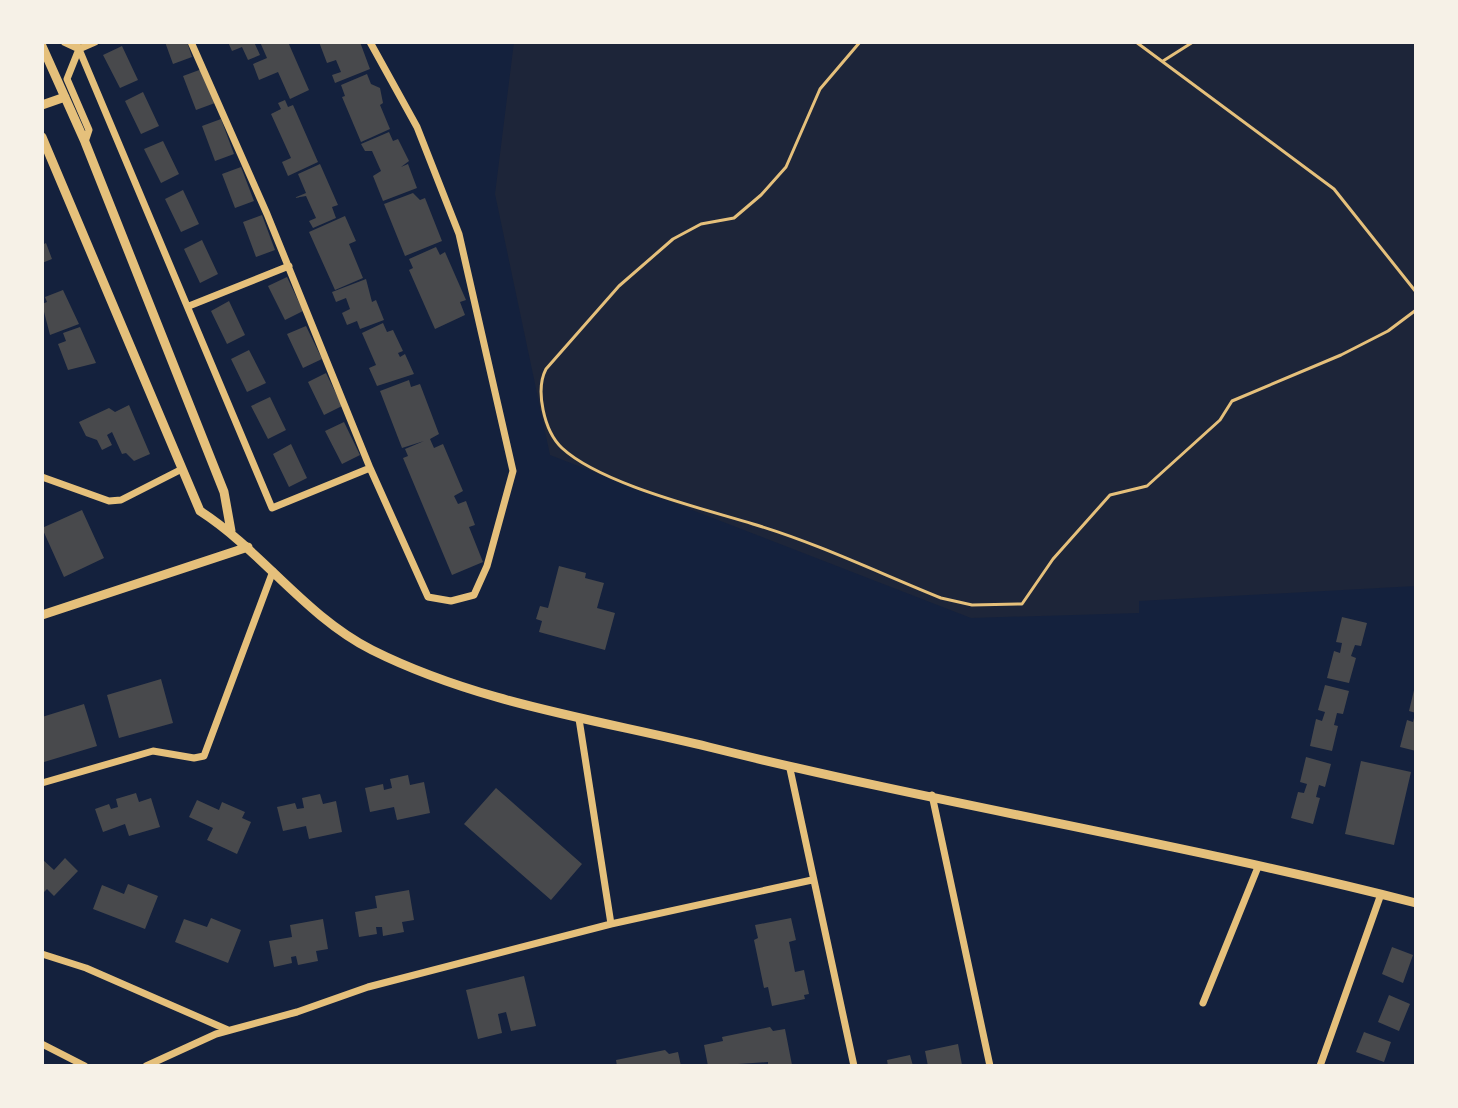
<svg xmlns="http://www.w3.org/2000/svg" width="1458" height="1108" viewBox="0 0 1458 1108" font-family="'Fira Sans Condensed',sans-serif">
<rect width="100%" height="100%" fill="#14213d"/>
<path fill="#1d2539" d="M514,42h902v544l-277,15v12l-168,5 -421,-163 -55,-261z"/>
<path fill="#48494c" d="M165,42h22l5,15 -19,7z
M228,42h26l6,13 -12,5 -6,-13 -10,4z
M260,42h28l21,48 -19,9 -12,-27 -19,8 -6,-16 14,-6z
M319,42h41l10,27 -35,14 -3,-8 9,-3 -5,-12 -9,3z
M122,46l16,34 -18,8 -17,-33z
M202,69l13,34 -19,7 -13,-34z
M367,74l4,10 9,4 3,15 -3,2 10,24 -29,13 -19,-45 3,-1 -4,-11z
M143,92l16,34 -18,8 -16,-33z
M285,100l3,7 5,-2 25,57 -30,14 -6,-14 9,-4 -20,-44 10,-5 -3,-6z
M221,119l13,35 -19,7 -13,-35z
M389,132l4,9 5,-2 11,22 -8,6 7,-3 9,24 -34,13 -10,-25 8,-5 -9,-20h-7l-4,-7z
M163,141l16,33 -18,9 -17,-34z
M320,164l18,41 -6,2 4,11 -23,10 -4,-7 7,-3 -10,-22 -12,2 12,-5 -8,-19z
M241,167l13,34 -19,7 -13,-34z
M183,190l16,34 -18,8 -16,-33z
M413,193l7,7 5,-2 17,43 -37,15 -21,-52z
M262,215l13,35 -19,7 -13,-35z
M345,216l11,25 -7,3 14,34 -28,12 -26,-58z
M202,240l16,34 -18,9 -16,-34z
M46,243l6,16 -10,4v-18z
M436,247l4,8 5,-3 21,48 -6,2 5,13 -30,14 -26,-59 4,-2 -4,-9z
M287,277l16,34 -18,9 -17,-34z
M366,279l6,23 4,-2 8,20 -24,9 -3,-8 -10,4 -5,-12 8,-4 -4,-11 -10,4 -4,-10z
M63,290l16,34 -29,11 -8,-31 5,-2 -2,-5z
M229,301l16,34 -18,9 -16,-33z
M383,323l4,9 6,-2 10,21 -5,2 2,4 5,-3 9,20 -37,12 -8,-18 7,-3 -14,-32z
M306,326l16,33 -19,9 -16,-34z
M80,327l16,36 -28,7 -10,-26 8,-3 -3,-8z
M249,350l17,33 -19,9 -16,-33z
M326,373l16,33 -18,9 -16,-33z
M409,380l2,7 9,-3 19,50 -9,5 4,9 9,-4 20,47 -9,5 4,8 8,-3 9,24 -6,2 14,35 -31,13 -49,-117 5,-2 -3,-7 19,-8 -22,7 -22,-57z
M270,397l16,33 -18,9 -17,-33z
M129,405l21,49 -16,7 -8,-8 -4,1 -10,-22 -5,3 5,10 -10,5 -5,-10 -11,-4 -7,-14 30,-14 6,4z
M344,422l16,33 -18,9 -17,-33z
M291,444l16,34 -18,9 -16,-33z
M82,510l22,48 -40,19 -22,-49z
M559,566l27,7 -1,5 19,5 -7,25 18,5 -10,37 -66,-18 3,-11 -6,-2 4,-13 8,2z
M1342,617l25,6 -6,23 -6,-1 -4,11 5,2 -7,25 -22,-5 7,-27 6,2 2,-10 -6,-1z
M161,679l12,44 -54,15 -12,-43z
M1325,685l24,6 -6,23 -6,-1 -3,12 4,1 -6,25 -22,-5 6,-27 6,2 3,-9 -7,-2z
M1415,686h1v27l-7,-2z
M84,704l13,42 -53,16 -2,-45z
M1415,714h1v37l-16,-4 7,-27 6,2z
M1306,757l25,7 -6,23 -6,-2 -3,12 4,1 -7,26 -22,-6 7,-26 6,1 3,-9 -7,-2z
M1361,761l50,11 -17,73 -49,-11z
M408,775l2,10 14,-3 6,31 -33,7 -3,-13 -24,5 -5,-24 18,-4 1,6 8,-2 -2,-9z
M496,788l86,76 -31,36 -87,-76z
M136,793l3,9 12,-4 9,29 -31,9 -4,-12 -22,8 -8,-23 14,-5 2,5 7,-2 -2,-8z
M320,794l3,10 13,-3 6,31 -33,7 -3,-13 -23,5 -6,-24 18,-4 2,6 7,-1 -2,-10z
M197,800l22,10 3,-8 23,10 -3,6 9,4 -14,32 -30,-14 6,-12 -24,-11z
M65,858l13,13 -24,25 -7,-7 -5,5v-35l12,11z
M128,884l30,12 -13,33 -52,-20 9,-24 22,9z
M409,890l5,30 -12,2 2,10 -21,4 -1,-9h-6l1,7 -18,3 -4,-25 22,-4 -2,-12z
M211,918l30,12 -13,33 -53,-21 9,-23 23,8z
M791,918l5,22 -7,2 6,30 9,-2 5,24 -5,1 1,4 -33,7 -4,-19 -4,1 -10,-48 4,-2 -3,-13z
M323,919l5,30 -12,2 2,10 -20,4 -2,-9 -5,1 1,6 -18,4 -5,-26 23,-4 -2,-12z
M1392,947l21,8 -10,28 -21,-9z
M524,976l12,50 -25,5 -5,-19 -8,2 4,19 -24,6 -12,-49z
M1389,995l21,9 -11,27 -21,-9z
M770,1027l3,4 12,-2 7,36 -24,1v-4l-60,4 -4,-21 19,-4 -1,-4z
M1364,1032l27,10 -7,20 -28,-10z
M958,1044l4,21 -34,1 -3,-15z
M665,1050l4,4 9,-2 3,14h-64l-1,-6z
M910,1055l3,11h-25l-1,-6z"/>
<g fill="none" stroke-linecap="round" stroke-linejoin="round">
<path stroke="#e5c07b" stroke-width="3" d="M860,42l-40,47 -34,78 -25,28 -27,23 -33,6 -28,15 -54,47 -73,83c-11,21 -2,62 16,79 39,36 139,60 191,76 64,19 126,49 188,74l31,7 50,-1 31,-45 57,-64 37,-9 73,-66 12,-19 109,-46 47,-24 28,-21
M1136,42l198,147 82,103
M1163,61l30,-19"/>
<path stroke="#e5c07b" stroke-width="7" d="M64,42l15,7
M76,42l196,466 98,-40 58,129 23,4 23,-6 13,-29 26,-95 -54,-237 -42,-107 -47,-85
M191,42l76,172 103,254
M85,142l4,-12 -22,-51 12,-30 16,-7
M189,306l100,-40
M42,477l67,24 12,-1 59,-30
M579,719l32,205
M790,769l64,297
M42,783l111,-32 41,7 10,-2 69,-185
M932,795l58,271
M42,954l44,14 142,62
M1203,1003l55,-136
M42,1044l43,22
M146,1066l70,-32 81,-22 71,-25 243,-63 201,-44
M1320,1066l61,-172"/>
<path stroke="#e5c07b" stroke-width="9" d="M42,46l43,96 139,350 7,39
M42,105l23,-8
M42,137l158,374c62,40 105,105 172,139 106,53 222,69 337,97 234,58 473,96 707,156
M42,615l206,-68"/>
</g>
<rect width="1458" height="1108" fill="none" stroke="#f6f1e7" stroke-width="88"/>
</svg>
